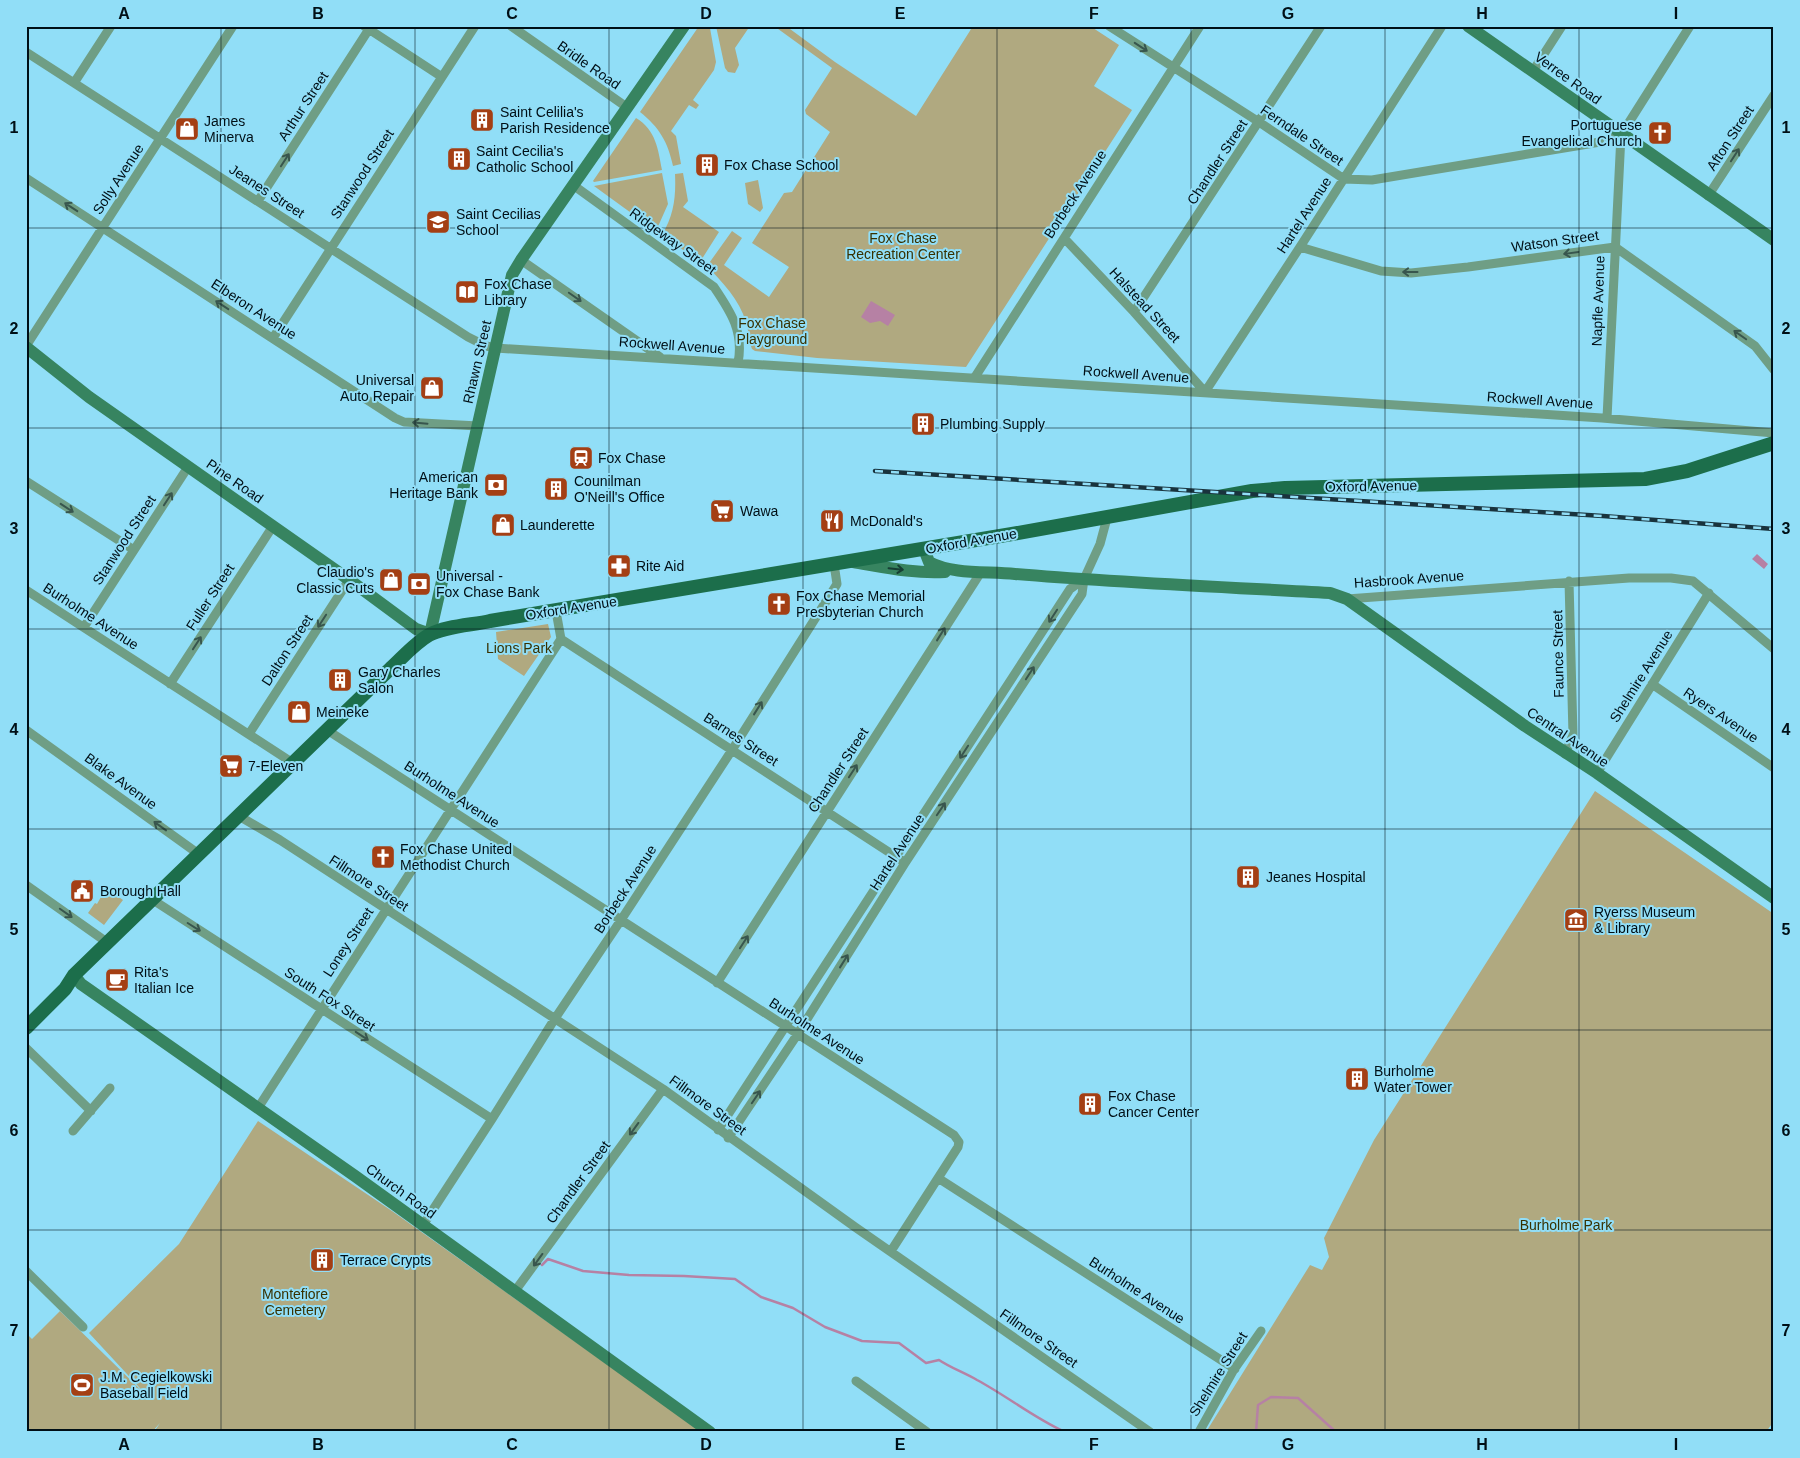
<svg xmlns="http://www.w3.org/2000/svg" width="1800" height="1458" viewBox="0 0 1800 1458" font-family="Arial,sans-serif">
<rect width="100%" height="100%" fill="#91def7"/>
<path fill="#b0a980" d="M699,26h10l1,2 6,34 -2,8 -21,30 6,5 -3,4 -7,-4 -18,26 5,5 5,28 -8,2c-5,-24 -14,-39 -33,-54z
M716,26h34l-15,22 4,17 -4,8 -7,-1 -3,-4z
M774,26h17l-1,3 45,33 81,54 57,-90h117l29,19 -25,41 38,24 -166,257 -149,-9 -62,-7 -3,-2c-3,-8 -3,-18 -6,-27 -7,-23 -23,-39 -39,-56l25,-35 10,7 -18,27 45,32 20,-30 -37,-24 32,-50 8,-1 38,-60 -24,-18 -1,-4 27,-42z
M636,118c20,12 22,31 26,52l-68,12 -1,-1z
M662,173l6,31 -12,27 -62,-45z
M683,173l5,28 -5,6 36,25 -19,30 -38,-27c12,-20 14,-38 13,-61z
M758,180l5,28 -3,4 -12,-8 -3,-21z
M548,624l3,13 -27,39 -26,-17 -2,-27z
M1595,791l179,123v507l-8,11h-560l104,-167 12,5 7,-13 -5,-19 50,-98z
M106,888l17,12 -19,25 -16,-12 7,-10 2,1z
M258,1121l134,90 310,221h-548l6,-9 -8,9h-119l-7,-6v-93l6,6 28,-28 91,89 -62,-67 90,-89z"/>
<path fill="#b681a4" d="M871,301l24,14 -7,11 -8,-5 -10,2 -9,-6z
M1757,554l11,10 -4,5 -12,-10z"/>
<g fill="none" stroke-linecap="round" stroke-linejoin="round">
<path stroke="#b681a4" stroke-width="2.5" d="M542,1265l6,-6 35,12 46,4 55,1 51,3 26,18 32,11 32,19 37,14 37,2 27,20 13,-3c12,8 26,13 38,20 30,16 57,38 88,52
M1256,1432l2,-27 13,-8 27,1 38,34"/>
<path stroke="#6f9e85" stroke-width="9" d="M364,26l78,51
M511,26l117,82
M1109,26l150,96 85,57 28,1 228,-38 21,-7
M26,52l442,285 18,9 10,2 1106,70 172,15
M1533,71l29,-45
M74,83l37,-57
M26,178l369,240 9,4 74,4
M573,185l141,102c17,25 30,45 24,76
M1708,196l66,-101
M258,201l113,-175
M1064,238l70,74 71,80 95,-145 142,-221
M1300,247l81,24 30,2 57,-6 147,-20 140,99 19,24
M521,260l139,97
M1134,312l187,-286
M273,338l202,-312
M26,346l207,-320
M975,377l225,-351
M1607,418l14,-283 69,-109
M26,481l108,69
M26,590l267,173
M1347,599l282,-21h42l22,3 81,68
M84,627l104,-160
M561,639l340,221
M170,684l103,-158
M1652,684l122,84
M26,730l174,125
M327,730l627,405 5,7 -1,5 -67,104
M249,734l100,-154
M1565,754l8,-19 -4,-154
M1597,773l112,-180
M239,816l41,24 383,249 192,138 295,205
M26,885l82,58
M153,900l339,219
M717,983l264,-411
M26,1048l65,63
M258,1108l303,-469 -5,-28
M718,1130l352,-541 14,-10
M73,1131l37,-43
M728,1138l69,-103 108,-172 177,-269 2,-15 16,-35 7,-26
M938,1178l297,191
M423,1225l69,-106 62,-99 67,-100 111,-170 105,-166 -3,-20
M26,1271l57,56
M515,1291l148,-202
M856,1381l71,51
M1199,1432l34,-61 28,-40"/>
<path stroke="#378460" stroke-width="12" d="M1468,26l306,214
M26,347l63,50 262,184 65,48 14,5 82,-359 9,-15 163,-234
M924,549l5,13c25,13 58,9 86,12 105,9 210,13 315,19l17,6 178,127 72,47 177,125
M853,562c30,5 62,12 92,10
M74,975l7,9 10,7 264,185 355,256"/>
<path stroke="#1c6e4b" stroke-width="14" d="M26,1028l39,-39 9,-14 317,-307c12,-11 24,-25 38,-33 16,-9 44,-10 61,-14l522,-87 240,-43 33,-3 360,-9 42,-8 87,-28"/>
<defs>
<path id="rail" d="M875,471l728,45 171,13"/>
</defs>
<use href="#rail" stroke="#19333d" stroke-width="4.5"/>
<use href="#rail" stroke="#91def7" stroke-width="2.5" stroke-dasharray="8" stroke-linecap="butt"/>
</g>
<defs><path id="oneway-shaft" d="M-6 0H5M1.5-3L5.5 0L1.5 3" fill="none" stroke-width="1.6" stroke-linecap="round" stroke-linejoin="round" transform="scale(1.25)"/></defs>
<g stroke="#38564e">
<use href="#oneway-shaft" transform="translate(1141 47) rotate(33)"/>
<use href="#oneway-shaft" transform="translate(1735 155) rotate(-57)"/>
<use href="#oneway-shaft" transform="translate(285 160) rotate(-57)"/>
<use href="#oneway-shaft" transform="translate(71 207) rotate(-147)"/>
<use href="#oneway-shaft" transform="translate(1571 253) rotate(172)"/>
<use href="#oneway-shaft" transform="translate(1410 272) rotate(180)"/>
<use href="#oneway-shaft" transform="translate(575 297) rotate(35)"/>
<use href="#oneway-shaft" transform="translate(222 305) rotate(-147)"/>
<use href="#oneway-shaft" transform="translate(1740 335) rotate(-145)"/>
<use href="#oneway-shaft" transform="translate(420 423) rotate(-175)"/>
<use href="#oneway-shaft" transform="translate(168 499) rotate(-57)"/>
<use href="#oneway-shaft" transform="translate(67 508) rotate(33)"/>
<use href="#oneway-shaft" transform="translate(1053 616) rotate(123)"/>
<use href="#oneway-shaft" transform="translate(322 621) rotate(123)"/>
<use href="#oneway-shaft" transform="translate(941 634) rotate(-58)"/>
<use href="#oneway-shaft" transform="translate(197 643) rotate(-57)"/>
<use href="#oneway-shaft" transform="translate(1030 673) rotate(-57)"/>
<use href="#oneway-shaft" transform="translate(758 708) rotate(-58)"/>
<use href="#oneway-shaft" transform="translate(964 752) rotate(123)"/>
<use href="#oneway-shaft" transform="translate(853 771) rotate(-57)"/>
<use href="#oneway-shaft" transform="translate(941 809) rotate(-56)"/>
<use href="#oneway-shaft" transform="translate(160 826) rotate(-144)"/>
<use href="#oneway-shaft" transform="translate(66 913) rotate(35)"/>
<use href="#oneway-shaft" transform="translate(194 927) rotate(32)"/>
<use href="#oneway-shaft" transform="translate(744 942) rotate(-57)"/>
<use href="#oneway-shaft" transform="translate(844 961) rotate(-58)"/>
<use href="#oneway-shaft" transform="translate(362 1036) rotate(33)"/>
<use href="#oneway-shaft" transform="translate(756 1097) rotate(-56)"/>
<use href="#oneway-shaft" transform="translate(634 1129) rotate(126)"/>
<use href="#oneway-shaft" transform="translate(538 1260) rotate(126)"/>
</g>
<use stroke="#163e34" href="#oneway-shaft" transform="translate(896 569) rotate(6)"/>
<path fill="none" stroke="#000f16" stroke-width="1" stroke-opacity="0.55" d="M221,26v1406M415,26v1406M609,26v1406M803,26v1406M997,26v1406M1191,26v1406M1385,26v1406M1579,26v1406M26,228h1748M26,428h1748M26,629h1748M26,829h1748M26,1030h1748M26,1230h1748"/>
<defs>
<symbol id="building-square" viewBox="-11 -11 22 22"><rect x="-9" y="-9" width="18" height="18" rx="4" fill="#a43f14" stroke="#91def7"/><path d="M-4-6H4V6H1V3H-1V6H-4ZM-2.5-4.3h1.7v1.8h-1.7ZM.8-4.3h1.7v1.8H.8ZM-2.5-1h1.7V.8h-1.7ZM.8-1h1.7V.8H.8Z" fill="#fff"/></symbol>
<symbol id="shop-square" viewBox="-11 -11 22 22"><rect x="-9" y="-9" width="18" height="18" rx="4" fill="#a43f14" stroke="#91def7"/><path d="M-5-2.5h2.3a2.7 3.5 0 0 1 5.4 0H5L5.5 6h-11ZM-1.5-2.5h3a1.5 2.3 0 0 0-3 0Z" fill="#fff"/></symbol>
<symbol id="church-square" viewBox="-11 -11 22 22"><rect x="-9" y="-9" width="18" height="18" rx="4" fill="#a43f14" stroke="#91def7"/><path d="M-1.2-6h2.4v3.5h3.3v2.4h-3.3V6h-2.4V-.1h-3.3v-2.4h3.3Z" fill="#fff"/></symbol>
<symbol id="school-square" viewBox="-11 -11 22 22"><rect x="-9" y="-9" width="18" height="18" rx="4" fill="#a43f14" stroke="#91def7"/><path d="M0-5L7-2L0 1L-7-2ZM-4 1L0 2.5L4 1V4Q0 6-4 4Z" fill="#fff"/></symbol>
<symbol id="library-square" viewBox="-11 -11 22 22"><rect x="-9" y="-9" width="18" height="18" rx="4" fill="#a43f14" stroke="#91def7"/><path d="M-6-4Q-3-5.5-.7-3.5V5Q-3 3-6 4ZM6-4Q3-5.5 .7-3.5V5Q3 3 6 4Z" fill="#fff"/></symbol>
<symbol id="station-square" viewBox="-11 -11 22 22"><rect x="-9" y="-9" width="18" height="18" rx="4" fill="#a43f14" stroke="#91def7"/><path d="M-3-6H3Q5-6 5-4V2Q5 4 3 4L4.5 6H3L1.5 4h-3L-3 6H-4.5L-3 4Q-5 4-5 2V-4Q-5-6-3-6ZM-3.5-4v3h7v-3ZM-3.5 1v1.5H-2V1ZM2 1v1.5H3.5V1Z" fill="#fff"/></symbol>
<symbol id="bank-square" viewBox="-11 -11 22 22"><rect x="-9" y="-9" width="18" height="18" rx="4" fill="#a43f14" stroke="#91def7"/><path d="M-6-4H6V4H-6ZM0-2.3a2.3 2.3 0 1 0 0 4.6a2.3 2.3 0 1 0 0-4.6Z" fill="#fff"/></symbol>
<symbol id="supermarket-square" viewBox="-11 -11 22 22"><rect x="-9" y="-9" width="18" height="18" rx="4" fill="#a43f14" stroke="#91def7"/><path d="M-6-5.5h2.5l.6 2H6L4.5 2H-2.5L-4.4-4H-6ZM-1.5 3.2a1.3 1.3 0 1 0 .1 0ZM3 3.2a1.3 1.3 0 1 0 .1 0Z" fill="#fff"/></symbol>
<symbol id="restaurant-square" viewBox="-11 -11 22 22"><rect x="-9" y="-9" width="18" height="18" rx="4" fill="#a43f14" stroke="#91def7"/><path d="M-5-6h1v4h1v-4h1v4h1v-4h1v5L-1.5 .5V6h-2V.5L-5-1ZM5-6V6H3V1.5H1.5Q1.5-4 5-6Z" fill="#fff"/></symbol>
<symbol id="pharmacy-square" viewBox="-11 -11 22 22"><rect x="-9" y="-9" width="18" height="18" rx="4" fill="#a43f14" stroke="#91def7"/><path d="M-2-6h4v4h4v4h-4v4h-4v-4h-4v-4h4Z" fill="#fff"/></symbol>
<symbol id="civic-square" viewBox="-11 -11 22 22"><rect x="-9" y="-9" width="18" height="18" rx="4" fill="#a43f14" stroke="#91def7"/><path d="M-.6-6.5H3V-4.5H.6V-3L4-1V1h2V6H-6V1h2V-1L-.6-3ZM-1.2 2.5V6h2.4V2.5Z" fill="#fff"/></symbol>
<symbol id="museum-square" viewBox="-11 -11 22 22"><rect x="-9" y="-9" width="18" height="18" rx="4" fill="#a43f14" stroke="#91def7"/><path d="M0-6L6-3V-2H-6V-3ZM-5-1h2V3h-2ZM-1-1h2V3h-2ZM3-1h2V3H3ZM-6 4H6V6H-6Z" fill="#fff"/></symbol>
<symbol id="cafe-square" viewBox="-11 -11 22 22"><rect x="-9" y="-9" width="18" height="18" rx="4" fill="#a43f14" stroke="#91def7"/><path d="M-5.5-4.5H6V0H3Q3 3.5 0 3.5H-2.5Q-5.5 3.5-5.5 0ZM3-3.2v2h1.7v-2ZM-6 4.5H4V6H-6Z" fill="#fff"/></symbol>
<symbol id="stadium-square" viewBox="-11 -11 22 22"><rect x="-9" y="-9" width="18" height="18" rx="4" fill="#a43f14" stroke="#91def7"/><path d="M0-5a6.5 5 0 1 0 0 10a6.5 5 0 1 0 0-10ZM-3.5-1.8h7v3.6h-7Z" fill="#fff"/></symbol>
</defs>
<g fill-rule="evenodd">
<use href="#building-square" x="468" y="106" width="28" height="28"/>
<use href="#shop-square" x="173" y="115" width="28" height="28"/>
<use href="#church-square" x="1646" y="119" width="28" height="28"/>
<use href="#building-square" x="445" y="145" width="28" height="28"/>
<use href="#building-square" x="693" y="151" width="28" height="28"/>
<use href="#school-square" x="424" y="208" width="28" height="28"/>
<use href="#library-square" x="453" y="278" width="28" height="28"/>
<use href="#shop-square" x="418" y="374" width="28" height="28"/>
<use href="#building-square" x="909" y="410" width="28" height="28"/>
<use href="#station-square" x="567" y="444" width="28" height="28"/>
<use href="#bank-square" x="482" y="471" width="28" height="28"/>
<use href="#building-square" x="542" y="475" width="28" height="28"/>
<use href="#supermarket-square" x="708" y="497" width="28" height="28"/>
<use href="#restaurant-square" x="818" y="507" width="28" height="28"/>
<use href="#shop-square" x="489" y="511" width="28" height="28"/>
<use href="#pharmacy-square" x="605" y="552" width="28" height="28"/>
<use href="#shop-square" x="377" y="566" width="28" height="28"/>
<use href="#bank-square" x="405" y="570" width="28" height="28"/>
<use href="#church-square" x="765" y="590" width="28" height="28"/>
<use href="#building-square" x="326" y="666" width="28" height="28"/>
<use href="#shop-square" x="285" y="698" width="28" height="28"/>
<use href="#supermarket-square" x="217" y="752" width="28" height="28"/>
<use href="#church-square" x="369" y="843" width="28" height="28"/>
<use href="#building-square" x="1234" y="863" width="28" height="28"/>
<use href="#civic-square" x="68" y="877" width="28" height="28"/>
<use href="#museum-square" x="1562" y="906" width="28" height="28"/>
<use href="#cafe-square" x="103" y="966" width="28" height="28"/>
<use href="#building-square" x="1343" y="1065" width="28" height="28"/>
<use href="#building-square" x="1076" y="1090" width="28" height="28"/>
<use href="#building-square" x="308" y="1246" width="28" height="28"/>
<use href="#stadium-square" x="68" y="1371" width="28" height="28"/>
</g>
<g text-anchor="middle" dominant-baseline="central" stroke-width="4" stroke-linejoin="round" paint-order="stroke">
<g font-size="14" fill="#000f16" stroke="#91def7">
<text transform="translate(589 65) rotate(35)">Bridle Road</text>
<text transform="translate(1568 78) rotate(36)">Verree Road</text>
<text transform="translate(303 106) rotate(-57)">Arthur Street</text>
<text transform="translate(1302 135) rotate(34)">Ferndale Street</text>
<text transform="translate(1730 138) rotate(-57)">Afton Street</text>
<text transform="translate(1217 162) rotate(-57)">Chandler Street</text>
<text transform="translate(362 174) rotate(-57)">Stanwood Street</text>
<text transform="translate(118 179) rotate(-57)">Solly Avenue</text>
<text transform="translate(267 191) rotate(33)">Jeanes Street</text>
<text transform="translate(1075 194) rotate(-57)">Borbeck Avenue</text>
<text transform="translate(1304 215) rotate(-57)">Hartel Avenue</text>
<text transform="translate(673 241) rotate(36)">Ridgeway Street</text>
<text transform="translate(1555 241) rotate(-8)">Watson Street</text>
<text transform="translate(1598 301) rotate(-88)">Napfle Avenue</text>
<text transform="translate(1145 305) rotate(47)">Halstead Street</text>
<text transform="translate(254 309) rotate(33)">Elberon Avenue</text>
<text transform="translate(672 345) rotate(4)">Rockwell Avenue</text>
<text transform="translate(477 362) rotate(-77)">Rhawn Street</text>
<text transform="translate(1136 374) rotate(4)">Rockwell Avenue</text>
<text transform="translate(1540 400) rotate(4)">Rockwell Avenue</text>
<text transform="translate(235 481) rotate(35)">Pine Road</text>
<text transform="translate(1371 486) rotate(-1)">Oxford Avenue</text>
<text transform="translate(124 540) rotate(-57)">Stanwood Street</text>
<text transform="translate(971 541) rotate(-10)">Oxford Avenue</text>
<text transform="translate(1409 579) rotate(-4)">Hasbrook Avenue</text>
<text transform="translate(210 597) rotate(-57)">Fuller Street</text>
<text transform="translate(571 608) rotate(-9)">Oxford Avenue</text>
<text transform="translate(91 616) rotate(33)">Burholme Avenue</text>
<text transform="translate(287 650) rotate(-57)">Dalton Street</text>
<text transform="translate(1558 654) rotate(-91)">Faunce Street</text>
<text transform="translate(1641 676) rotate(-58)">Shelmire Avenue</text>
<text transform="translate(1721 715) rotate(34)">Ryers Avenue</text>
<text transform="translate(1568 737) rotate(34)">Central Avenue</text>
<text transform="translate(741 739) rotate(33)">Barnes Street</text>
<text transform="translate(838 770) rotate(-57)">Chandler Street</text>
<text transform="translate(121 781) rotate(36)">Blake Avenue</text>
<text transform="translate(452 794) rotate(33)">Burholme Avenue</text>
<text transform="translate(897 852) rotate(-57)">Hartel Avenue</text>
<text transform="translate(369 883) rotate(33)">Fillmore Street</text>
<text transform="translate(625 889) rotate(-57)">Borbeck Avenue</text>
<text transform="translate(348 942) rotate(-57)">Loney Street</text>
<text transform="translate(330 999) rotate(33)">South Fox Street</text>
<text transform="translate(817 1031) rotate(33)">Burholme Avenue</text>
<text transform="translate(708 1105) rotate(36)">Fillmore Street</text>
<text transform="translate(578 1182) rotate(-54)">Chandler Street</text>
<text transform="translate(401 1191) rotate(36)">Church Road</text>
<text transform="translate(1137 1290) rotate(33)">Burholme Avenue</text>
<text transform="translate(1039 1338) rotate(35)">Fillmore Street</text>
<text transform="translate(1218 1374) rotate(-58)">Shelmire Street</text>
</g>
<g font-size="14" fill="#000f16" stroke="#91def7" text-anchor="start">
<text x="500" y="112">Saint Celilia's<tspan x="500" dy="16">Parish Residence</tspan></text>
<text x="204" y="121">James<tspan x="204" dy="16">Minerva</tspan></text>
<text x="1642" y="125" text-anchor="end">Portuguese<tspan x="1642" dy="16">Evangelical Church</tspan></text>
<text x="476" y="151">Saint Cecilia's<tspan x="476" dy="16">Catholic School</tspan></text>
<text x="724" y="165">Fox Chase School</text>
<text x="456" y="214">Saint Cecilias<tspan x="456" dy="16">School</tspan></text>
<text x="484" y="284">Fox Chase<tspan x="484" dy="16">Library</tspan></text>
<text x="414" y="380" text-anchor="end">Universal<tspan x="414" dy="16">Auto Repair</tspan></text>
<text x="940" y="424">Plumbing Supply</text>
<text x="598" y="458">Fox Chase</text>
<text x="478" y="477" text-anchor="end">American<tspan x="478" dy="16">Heritage Bank</tspan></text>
<text x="574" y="481">Counilman<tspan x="574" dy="16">O'Neill's Office</tspan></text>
<text x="740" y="511">Wawa</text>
<text x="850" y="521">McDonald's</text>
<text x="520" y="525">Launderette</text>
<text x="636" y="566">Rite Aid</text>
<text x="374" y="572" text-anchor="end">Claudio's<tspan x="374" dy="16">Classic Cuts</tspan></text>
<text x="436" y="576">Universal -<tspan x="436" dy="16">Fox Chase Bank</tspan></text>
<text x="796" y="596">Fox Chase Memorial<tspan x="796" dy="16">Presbyterian Church</tspan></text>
<text x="358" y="672">Gary Charles<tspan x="358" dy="16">Salon</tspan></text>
<text x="316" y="712">Meineke</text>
<text x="248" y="766">7-Eleven</text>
<text x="400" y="849">Fox Chase United<tspan x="400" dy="16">Methodist Church</tspan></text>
<text x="1266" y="877">Jeanes Hospital</text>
<text x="100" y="891">Borough Hall</text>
<text x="1594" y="912">Ryerss Museum<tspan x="1594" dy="16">&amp; Library</tspan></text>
<text x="134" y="972">Rita's<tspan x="134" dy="16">Italian Ice</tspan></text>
<text x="1374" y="1071">Burholme<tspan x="1374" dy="16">Water Tower</tspan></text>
<text x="1108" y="1096">Fox Chase<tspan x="1108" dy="16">Cancer Center</tspan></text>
<text x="340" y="1260">Terrace Crypts</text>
<text x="100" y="1377">J.M. Cegielkowski<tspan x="100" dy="16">Baseball Field</tspan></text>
</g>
<g font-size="14" fill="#383100" stroke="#91def7">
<text x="903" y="238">Fox Chase<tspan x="903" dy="16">Recreation Center</tspan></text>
<text x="772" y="323">Fox Chase<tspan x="772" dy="16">Playground</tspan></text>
<text x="519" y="648">Lions Park</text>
<text x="1566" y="1225">Burholme Park</text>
<text x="295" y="1294">Montefiore<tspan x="295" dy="16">Cemetery</tspan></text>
</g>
</g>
<rect width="1800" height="1458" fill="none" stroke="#91def7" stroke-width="55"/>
<rect x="28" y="28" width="1744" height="1402" fill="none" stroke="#000f16" stroke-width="2"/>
<g font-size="16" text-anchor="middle" font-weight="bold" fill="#000f16">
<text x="124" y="19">A</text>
<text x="318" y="19">B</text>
<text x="512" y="19">C</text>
<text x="706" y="19">D</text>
<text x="900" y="19">E</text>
<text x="1094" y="19">F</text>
<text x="1288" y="19">G</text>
<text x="1482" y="19">H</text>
<text x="1676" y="19">I</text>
<text x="14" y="133">1</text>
<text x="1786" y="133">1</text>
<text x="14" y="334">2</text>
<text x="1786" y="334">2</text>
<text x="14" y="534">3</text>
<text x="1786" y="534">3</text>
<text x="14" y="735">4</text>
<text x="1786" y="735">4</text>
<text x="14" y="935">5</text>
<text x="1786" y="935">5</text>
<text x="14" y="1136">6</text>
<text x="1786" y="1136">6</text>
<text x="14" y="1336">7</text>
<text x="1786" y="1336">7</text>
<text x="124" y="1450">A</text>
<text x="318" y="1450">B</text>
<text x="512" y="1450">C</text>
<text x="706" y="1450">D</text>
<text x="900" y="1450">E</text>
<text x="1094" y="1450">F</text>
<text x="1288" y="1450">G</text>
<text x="1482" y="1450">H</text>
<text x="1676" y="1450">I</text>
</g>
</svg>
